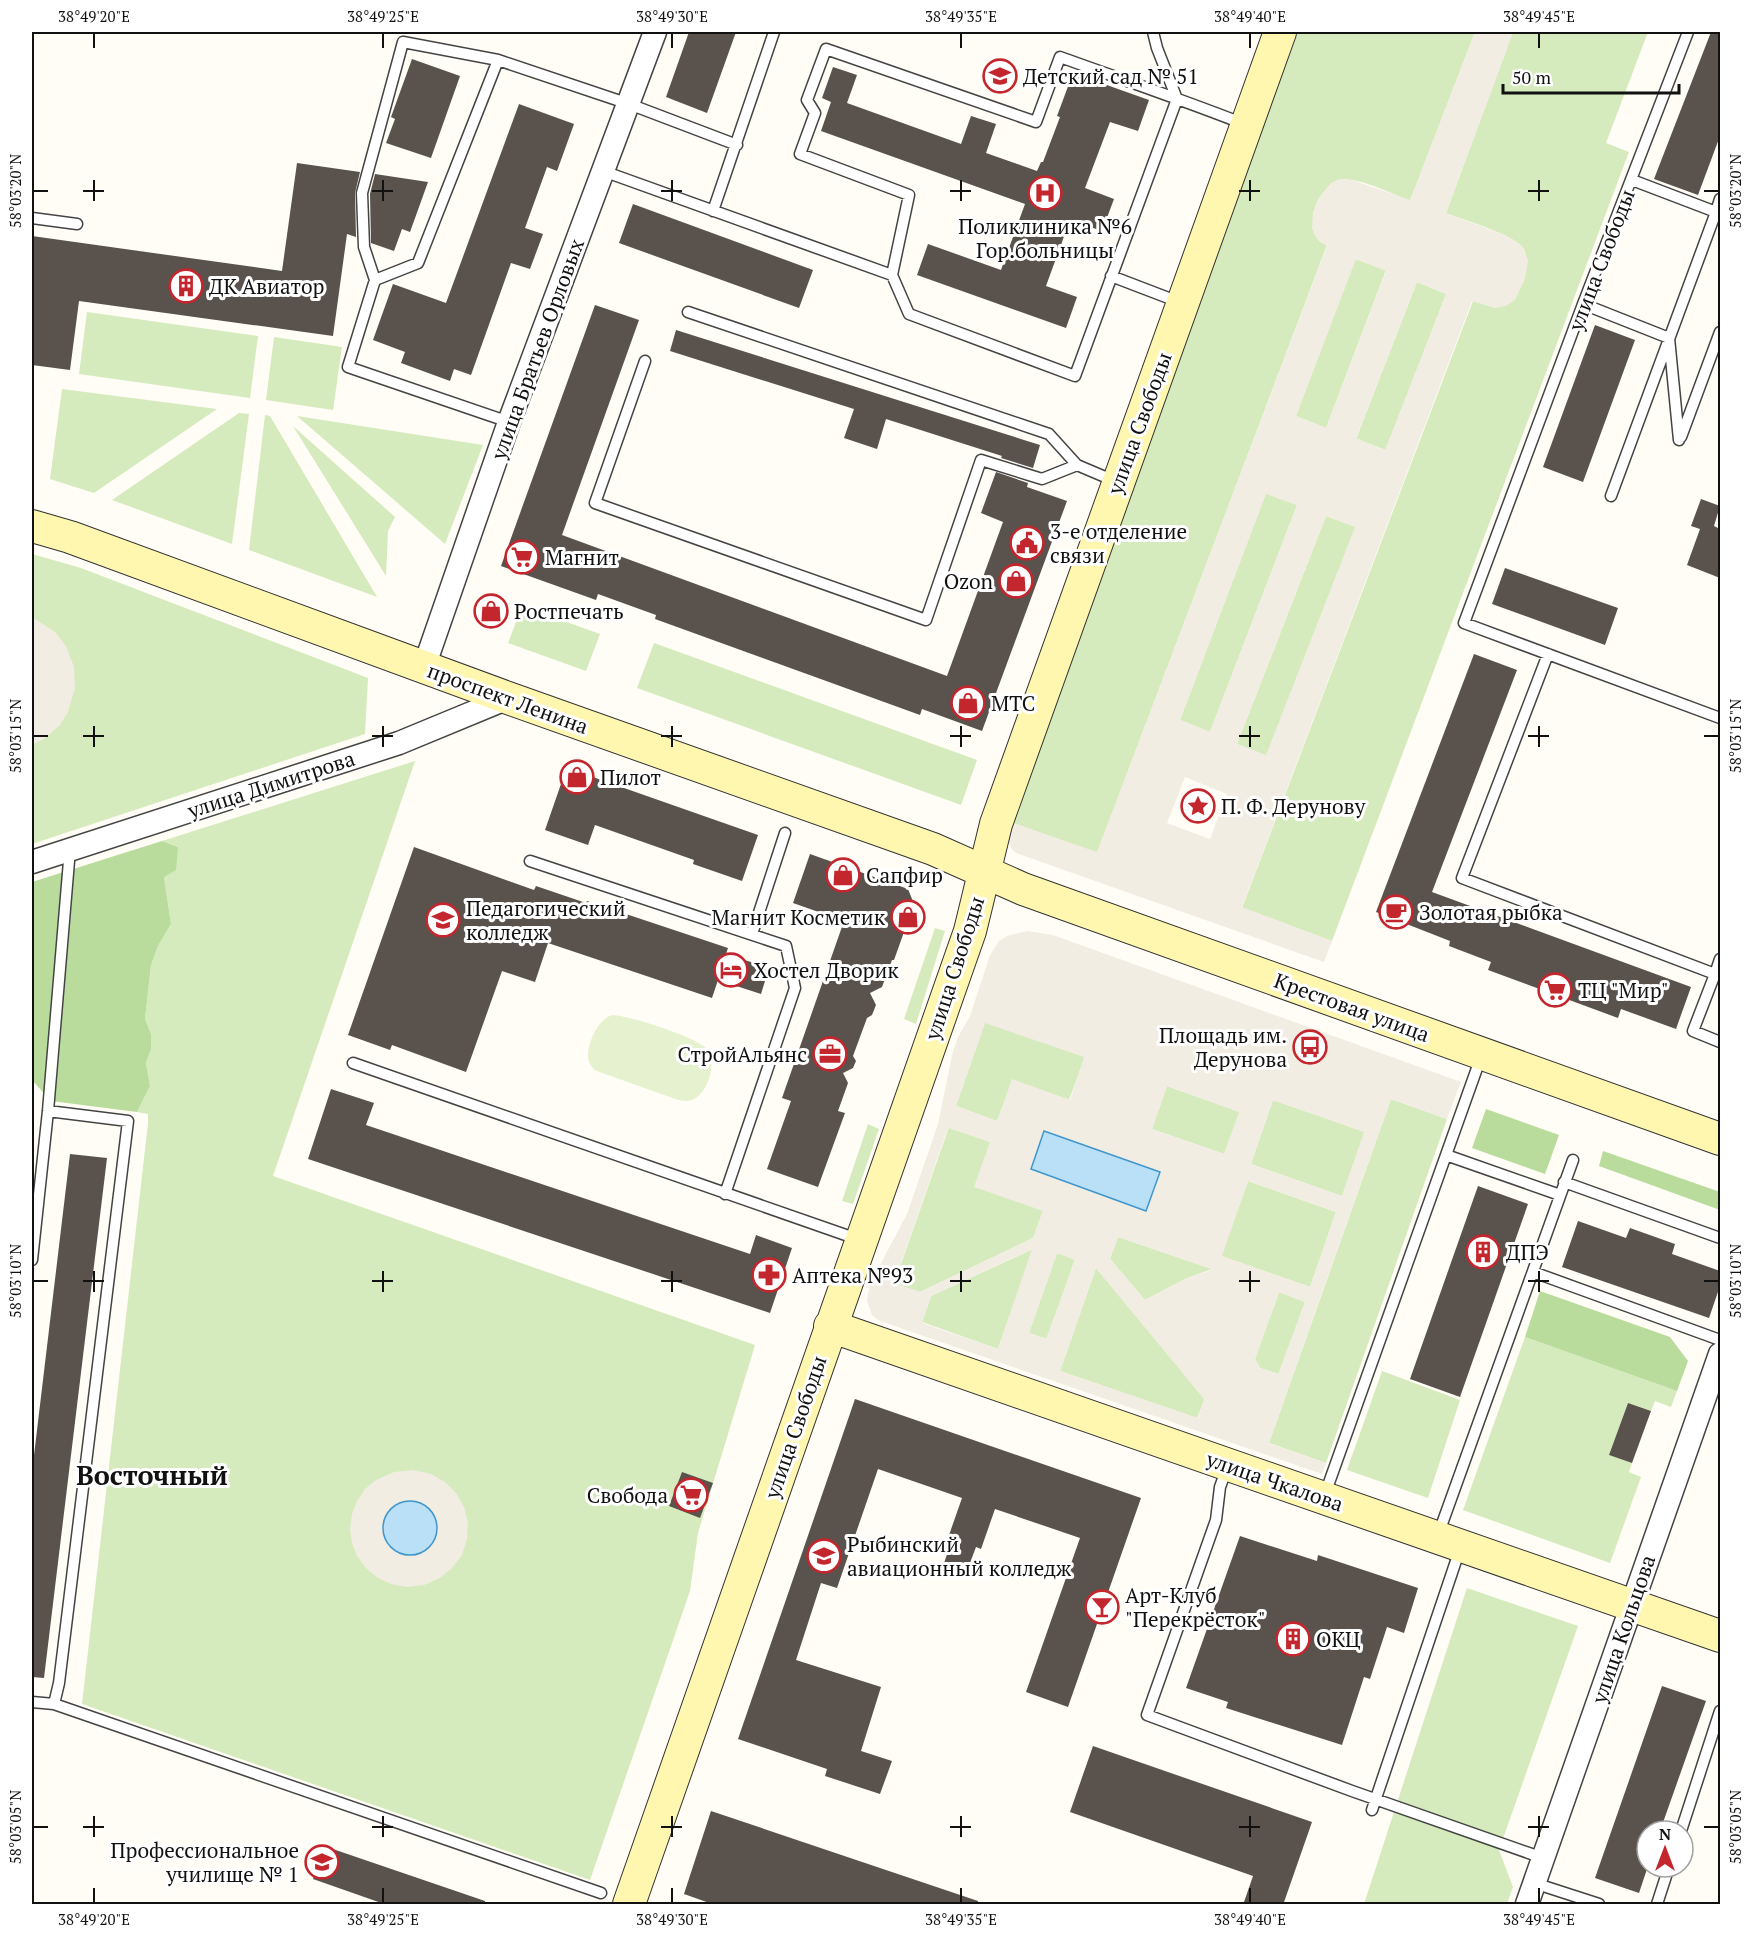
<svg xmlns="http://www.w3.org/2000/svg" width="1752" height="1936" viewBox="0 0 1752 1936" font-family="'PT Serif',serif">
<rect width="100%" height="100%" fill="#fffdf5"/>
<path fill="#d5ebbd" d="M1292,32h183l-65,169c-17,-7 -56,-26 -72,-21 -6,2 -10,7 -14,12 -15,17 -9,29 -5,49l8,4 -230,608 -84,-30z
M1513,32h135l-42,111 23,9 -297,789 -90,-33 231,-607 23,7c21,-15 28,-15 29,-43 0,-4 1,-10 0,-14 -5,-15 -64,-32 -79,-38z
M1355,259l31,11 -60,158 -30,-12z
M1417,282l29,12 -60,156 -30,-11z
M87,312l171,24 -8,62 -171,-24z
M274,337l68,10 -9,63 -67,-10z
M62,389l155,20 -123,84 -44,-14z
M239,413l10,1 -17,130 -120,-44z
M265,415l5,1 107,181 -128,-47z
M297,416l186,29 -38,99z
M293,426l102,91 -7,14 -2,45z
M1266,493l31,12 -87,227 -30,-12z
M1326,516l30,11 -89,229 -30,-12z
M32,554l49,14 287,110 -3,56 -333,110z
M522,606l78,28 -14,37 -78,-28z
M654,643l323,117 -16,45 -324,-117z
M415,761l-142,415 482,169 -57,188 -8,58 -100,289 -508,-176 66,-581v-9l-11,-2 13,-26 -4,-23 5,-14v-15l-6,-15 6,-54 7,-19 13,-22 -7,-47 14,-30 -16,-6z
M935,928l10,3 -29,93 -12,-5z
M985,1022l100,35 -16,43 -56,-20 -16,41 -41,-15z
M1167,1086l73,26 -16,42 -72,-25z
M1391,1099l56,20 -121,344 -57,-20z
M1273,1100l92,32 -23,64 -91,-32z
M868,1124l11,5 -26,75 -11,-3z
M949,1127l41,15 53,69 -10,27 -113,54 -26,-8z
M1248,1181l88,31 -26,75 -89,-31z
M1118,1237l94,32 -27,10 -40,21 -35,-41z
M1033,1249l-35,100 -76,-27 9,-26z
M1057,1253l18,6 -28,80 -18,-6z
M1096,1268l109,131 -8,19 -137,-47z
M1279,1292l26,10 -26,72 -19,-6 -5,-9z
M1525,1337l152,54 -6,16 -16,-6 -4,10 -23,-8 -19,52 23,8 -3,9 12,5 -31,86 -147,-53z
M1382,1371l78,29 -32,98 -81,-28z
M1467,1588l111,38 -79,224 14,37 -6,17h-143z"/>
<path fill="#b9dc9c" d="M162,841l16,6 -2,23 -12,7 7,47 -13,22 -7,19 -6,54 6,15v15l-5,14 4,23 -13,26 -86,-11 -19,-21v-198z
M1486,1109l73,26 -14,39 -73,-26z
M1603,1151l117,41v18l-121,-44z
M1540,1291l130,46 18,24 -11,30 -152,-54z"/>
<path fill="#e6f2cf" d="M612,1015c15,0 85,22 95,34 10,13 2,40 -11,49 -6,4 -12,3 -18,2l-84,-30c-3,-5 -6,-8 -6,-14 0,-13 10,-37 24,-41z"/>
<path fill="#f1ede2" fill-rule="evenodd" d="M1475,32h38l-67,181 61,23 14,10 4,6 3,9 -3,18 -10,21 -9,6 -10,2 -24,-7 -230,606 90,34 -8,21 -308,-109 -5,-5 -2,-6 1,-11 3,-8 84,29 230,-606 -8,-5 -5,-7 -2,-6 1,-16 8,-17 10,-12 9,-4 12,1 58,20zM1356,259l30,12 -60,157 -30,-12zM1417,282l29,12 -61,156 -29,-12zM1266,494l31,11 -87,227 -30,-12zM1326,516l29,11 -89,228 -29,-11zM1185,777l42,17 -17,45 -43,-16z
M32,617l23,15 11,14 8,21 1,21 -7,24 -8,13 -16,14 -12,6z
M1027,931l26,4 408,147 -14,37 -56,-20 -72,202 -50,142 57,20 -4,11 -433,-150 -11,-4 -6,-5 -5,-14 1,-8 4,-13 35,-66 31,-90 15,-73 5,-14 12,-21 20,-61 9,-14 8,-5zM985,1023l99,34 -14,43 -58,-21 -15,42 -41,-15zM1167,1086l72,26 -15,42 -72,-25zM1273,1100l91,32 -22,64 -91,-32zM948,1128l42,14 -16,45 69,24 -10,27 -113,54 -26,-9zM1248,1181l88,31 -26,75 -88,-31zM1118,1237l93,32v1l-26,9 -40,21 -35,-41zM1032,1249l-34,100 -76,-26 9,-27zM1057,1253l18,7 -29,79 -17,-6zM1096,1268l108,131 -6,19 -138,-47zM1279,1292l26,10 -27,72 -18,-6 -5,-9z
M413,1470l18,4 14,8 11,11 8,14 4,16 -1,16 -5,16 -10,13 -12,10 -16,7 -17,2 -16,-3 -13,-6 -12,-10 -9,-12 -5,-13 -2,-14 2,-15 5,-13 8,-12 11,-9 18,-8zM417,1502l15,10 4,24 -4,9 -7,6 -18,5 -9,-3 -8,-6 -7,-26 4,-8 6,-6z"/>
<path fill="#b9e0f7" stroke="#3f96cf" stroke-width="1.5" d="M1044,1131l116,41 -14,39 -115,-42z
M383 1528a27 27 0 1 1 54 0a27 27 0 1 1-54 0Z"/>
<path fill="#5a524d" d="M689,32h47l-29,81 -41,-16z
M1711,32h9v104l-22,59 -44,-16z
M412,59l48,17 -29,82 -45,-15 9,-24 -4,-2z
M833,67l24,8 -10,28 114,41 10,-28 25,8 -10,29 51,18 4,-9h2l17,-45 -3,-1 16,-43 76,27 -11,31 -28,-9 -25,66 29,11 -12,32 -32,-11 -24,66 31,11 -11,31 -149,-53 11,-31 73,26 24,-66 -204,-73 10,-29 -9,-4z
M519,104l55,20 -17,47 -10,-4 -22,61 18,6 -13,35 -19,-6 -40,112 -17,-6 -4,12 -49,-18 4,-11 -32,-12 20,-56 53,19z
M297,163l63,9 -5,21 1,44 -9,-3 -14,102 -254,-35 -9,69 -38,-5v-129l250,35z
M375,174l53,8 -18,50 -8,-3 -8,22 -23,-8 -1,-49z
M633,204l180,66 -14,38 -180,-65z
M595,305l44,15 -77,215 385,141 56,-154 -22,-9 15,-41 32,11 -1,4 40,14 -85,230 -60,-22 -2,6 -265,-96 1,-4 -58,-21 -2,6 -95,-34z
M1595,325l40,15 -52,142 -40,-15z
M676,330l364,115 -7,23 -32,-10 1,-2 -116,-37 -9,30 -33,-11 10,-29 -184,-58z
M1701,499l19,7 -6,20 6,3v49l-33,-13 13,-36 -9,-3z
M1505,568l113,40 -13,37 -113,-41z
M1474,654l43,16 -85,222 259,95 -15,42 -55,-20 -3,9 -130,-48 3,-8 -42,-16 1,-5 -74,-29z
M587,775l171,60 -16,46 -49,-17 1,-4 -99,-35 -7,20 -43,-15 16,-46 6,2 3,-10 15,5z
M414,847l120,43 2,-4 50,17 1,-2 141,47 -2,6 43,14 -8,26 -43,-14 -6,18 -164,-55 -13,39 -33,-11 -36,101 -74,-27 -2,5 -42,-15z
M810,854l98,35 6,15 -20,56h-2l-10,27 -12,6 6,12 -4,10 -5,3 -14,38 3,5 -3,7 -10,5 5,10 -10,28 7,2 -27,74 -51,-18 24,-68 -9,-3 62,-177 -51,-18z
M331,1089l43,14 -8,22 384,129 6,-19 36,13 -22,65 -462,-154z
M70,1154l37,4 -63,520 -12,-1v-205z
M1478,1186l50,18 -68,193 -50,-18z
M1578,1221l48,17 4,-10 45,16 -3,10 48,17v15l-11,32 -147,-51z
M855,1399l286,99 -73,209 -42,-15 54,-154 -85,-29 -14,40 -5,-2 -9,24 -23,-8 8,-23 -4,-2 14,-40 -84,-29 -41,119 -16,-5 -25,77 85,27 -20,64 31,10 -12,33 -55,-18 2,-7 -89,-30z
M1628,1403l23,8 -19,52 -23,-8z
M682,1472l31,11 -13,35 -31,-12z
M1240,1536l77,25 1,-6 100,33 -14,45 -17,-6 -17,52 -6,-2 -22,68 -116,-37 2,-6 -42,-14z
M1662,1686l44,15 -46,130h-13v38l-8,24 -44,-15z
M1093,1746l219,76 -29,83h-40l10,-29 -183,-64z
M711,1811l267,90v4h-263l-31,-11z
M324,1846l161,55v4h-98l-74,-26z"/>
<g fill="none" stroke-linecap="round" stroke-linejoin="round">
<defs>
<path id="lane" d="M1153,32l4,16 20,51 -102,277 -166,-62 -17,-39 17,-80 -109,-41 15,-41 -8,-13 19,-51 210,73 24,-65c61,22 123,43 184,67
M1688,32l-105,272 -119,319 256,95
M603,171l289,104
M713,211l61,-179
M1720,213l-4,-1 4,-13
M32,218l45,6
M1111,276l68,26
M375,280l-11,-33 -2,-54 41,-151 95,18
M1583,304l86,34 10,102
M688,312l361,122 28,31
M645,361l-50,142 331,117 55,-160 61,19 35,-14 40,17
M509,422l-161,-55 27,-87 43,-17 80,-203 131,44 108,41
M1681,437l39,-105
M1611,496l105,-284 -84,-32
M1548,654l-86,224 253,96 5,-15
M530,861l256,85 9,42 -70,206
M752,934l33,-101
M1715,974l-22,57 27,11
M353,1063l507,177
M48,1111l80,10 -69,562 -5,21
M1446,1155l114,40
M1564,1182l156,56
M32,1260l16,-149 22,-262
M1533,1272l187,68
M1227,1468l-7,19 -4,33 -69,195 205,76 191,67
M1325,1494l156,-437
M1438,1535l135,-375
M32,1702l22,2 547,189
M1372,1810l88,-261
M1681,1831l39,-120
M1534,1883l65,21
M1657,1904l12,-37"/>
<path id="street" d="M424,667l85,-245 146,-390
M32,862l367,-119 109,-45
M1527,1904l193,-550"/>
<path id="secondary" d="M32,526l38,11 438,161 425,151 90,40 697,250
M830,1326l890,310
M629,1904l341,-973 26,-107 284,-792"/>
</defs>
<use href="#lane" stroke="#444" stroke-width="13"/>
<use href="#street" stroke="#444" stroke-width="25"/>
<use href="#secondary" stroke="#333" stroke-width="34"/>
<use href="#lane" stroke="#fff" stroke-width="10"/>
<use href="#street" stroke="#fff" stroke-width="22"/>
<use href="#secondary" stroke="#fff6b0" stroke-width="32"/>
</g>
<path fill="none" stroke="#111" stroke-width="2" d="M94,33v15M383,33v15M672,33v15M961,33v15M1250,33v15M1539,33v15M94,180v21M383,180v21M672,180v21M961,180v21M1250,180v21M1539,180v21M33,191h15M83,191h21M372,191h21M661,191h21M950,191h21M1239,191h21M1528,191h21M1704,191h15M94,726v21M383,726v21M672,726v21M961,726v21M1250,726v21M1539,726v21M33,736h15M83,736h21M372,736h21M661,736h21M950,736h21M1239,736h21M1528,736h21M1704,736h15M94,1271v21M383,1271v21M672,1271v21M961,1271v21M1250,1271v21M1539,1271v21M33,1281h15M83,1281h21M372,1281h21M661,1281h21M950,1281h21M1239,1281h21M1528,1281h21M1704,1281h15M94,1816v21M383,1816v21M672,1816v21M961,1816v21M1250,1816v21M1539,1816v21M33,1827h15M83,1827h21M372,1827h21M661,1827h21M950,1827h21M1239,1827h21M1528,1827h21M1704,1827h15M94,1888v15M383,1888v15M672,1888v15M961,1888v15M1250,1888v15M1539,1888v15"/>
<defs>
<symbol id="school-ring" viewBox="-11 -11 22 22"><circle r="9.5" fill="#fff" stroke="#c4262e" stroke-width="1.5"/><path d="M0-5L7-2L0 1L-7-2ZM-4 1L0 2.5L4 1V4Q0 6-4 4Z" fill="#c4262e"/></symbol>
<symbol id="hospital-ring" viewBox="-11 -11 22 22"><circle r="9.5" fill="#fff" stroke="#c4262e" stroke-width="1.5"/><path d="M-5-5h3v3.5h4V-5h3V5h-3V1.5h-4V5h-3Z" fill="#c4262e"/></symbol>
<symbol id="building-ring" viewBox="-11 -11 22 22"><circle r="9.5" fill="#fff" stroke="#c4262e" stroke-width="1.5"/><path d="M-4-6H4V6H1V3H-1V6H-4ZM-2.5-4.3h1.7v1.8h-1.7ZM.8-4.3h1.7v1.8H.8ZM-2.5-1h1.7V.8h-1.7ZM.8-1h1.7V.8H.8Z" fill="#c4262e"/></symbol>
<symbol id="civic-ring" viewBox="-11 -11 22 22"><circle r="9.5" fill="#fff" stroke="#c4262e" stroke-width="1.5"/><path d="M-.6-6.5H3V-4.5H.6V-3L4-1V1h2V6H-6V1h2V-1L-.6-3ZM-1.2 2.5V6h2.4V2.5Z" fill="#c4262e"/></symbol>
<symbol id="supermarket-ring" viewBox="-11 -11 22 22"><circle r="9.5" fill="#fff" stroke="#c4262e" stroke-width="1.5"/><path d="M-6-5.5h2.5l.6 2H6L4.5 2H-2.5L-4.4-4H-6ZM-1.5 3.2a1.3 1.3 0 1 0 .1 0ZM3 3.2a1.3 1.3 0 1 0 .1 0Z" fill="#c4262e"/></symbol>
<symbol id="shop-ring" viewBox="-11 -11 22 22"><circle r="9.5" fill="#fff" stroke="#c4262e" stroke-width="1.5"/><path d="M-5-2.5h2.3a2.7 3.5 0 0 1 5.4 0H5L5.5 6h-11ZM-1.5-2.5h3a1.5 2.3 0 0 0-3 0Z" fill="#c4262e"/></symbol>
<symbol id="sight-ring" viewBox="-11 -11 22 22"><circle r="9.5" fill="#fff" stroke="#c4262e" stroke-width="1.5"/><path d="M0-6L1.8-2.2L6-1.7L2.9 1.2L3.7 5.4L0 3.3L-3.7 5.4L-2.9 1.2L-6-1.7L-1.8-2.2Z" fill="#c4262e"/></symbol>
<symbol id="cafe-ring" viewBox="-11 -11 22 22"><circle r="9.5" fill="#fff" stroke="#c4262e" stroke-width="1.5"/><path d="M-5.5-4.5H6V0H3Q3 3.5 0 3.5H-2.5Q-5.5 3.5-5.5 0ZM3-3.2v2h1.7v-2ZM-6 4.5H4V6H-6Z" fill="#c4262e"/></symbol>
<symbol id="university-ring" viewBox="-11 -11 22 22"><circle r="9.5" fill="#fff" stroke="#c4262e" stroke-width="1.5"/><path d="M0-5L7-2L0 1L-7-2ZM-4 1L0 2.5L4 1V4Q0 6-4 4Z" fill="#c4262e"/></symbol>
<symbol id="hotel-ring" viewBox="-11 -11 22 22"><circle r="9.5" fill="#fff" stroke="#c4262e" stroke-width="1.5"/><path d="M-6-4.5h1.5V1H6V5H4.5V3h-9V5H-6ZM-4 0a1.8 1.8 0 1 1 3.6 0ZM.5 0V-2.5h3Q6-2.5 6 0Z" fill="#c4262e"/></symbol>
<symbol id="bus-ring" viewBox="-11 -11 22 22"><circle r="9.5" fill="#fff" stroke="#c4262e" stroke-width="1.5"/><path d="M-5-6H5V4H4V6H2V4H-2V6H-4V4H-5ZM-3.5-4V0h7V-4ZM-3.5 1.2v1.5H-2V1.2ZM2 1.2v1.5H3.5V1.2Z" fill="#c4262e"/></symbol>
<symbol id="office-ring" viewBox="-11 -11 22 22"><circle r="9.5" fill="#fff" stroke="#c4262e" stroke-width="1.5"/><path d="M-6-3h4V-5.5h4V-3h4V5H-6ZM-1-4.5V-3h2v-1.5ZM-6 0V1H6V0Z" fill="#c4262e"/></symbol>
<symbol id="pharmacy-ring" viewBox="-11 -11 22 22"><circle r="9.5" fill="#fff" stroke="#c4262e" stroke-width="1.5"/><path d="M-2-6h4v4h4v4h-4v4h-4v-4h-4v-4h4Z" fill="#c4262e"/></symbol>
<symbol id="bar-ring" viewBox="-11 -11 22 22"><circle r="9.5" fill="#fff" stroke="#c4262e" stroke-width="1.5"/><path d="M-6-5H6L.8 .8V4.5H3.5V6h-7V4.5H-.8V.8Z" fill="#c4262e"/></symbol>
</defs>
<g fill-rule="evenodd">
<use href="#school-ring" x="981" y="57" width="38" height="38"/>
<use href="#hospital-ring" x="1026" y="174" width="38" height="38"/>
<use href="#building-ring" x="167" y="267" width="38" height="38"/>
<use href="#civic-ring" x="1008" y="524" width="38" height="38"/>
<use href="#supermarket-ring" x="503" y="538" width="38" height="38"/>
<use href="#shop-ring" x="997" y="562" width="38" height="38"/>
<use href="#shop-ring" x="472" y="592" width="38" height="38"/>
<use href="#shop-ring" x="949" y="684" width="38" height="38"/>
<use href="#shop-ring" x="558" y="758" width="38" height="38"/>
<use href="#sight-ring" x="1179" y="787" width="38" height="38"/>
<use href="#shop-ring" x="824" y="856" width="38" height="38"/>
<use href="#cafe-ring" x="1377" y="893" width="38" height="38"/>
<use href="#shop-ring" x="889" y="898" width="38" height="38"/>
<use href="#university-ring" x="424" y="901" width="38" height="38"/>
<use href="#hotel-ring" x="712" y="951" width="38" height="38"/>
<use href="#supermarket-ring" x="1536" y="971" width="38" height="38"/>
<use href="#bus-ring" x="1291" y="1028" width="38" height="38"/>
<use href="#office-ring" x="811" y="1035" width="38" height="38"/>
<use href="#building-ring" x="1464" y="1233" width="38" height="38"/>
<use href="#pharmacy-ring" x="750" y="1256" width="38" height="38"/>
<use href="#supermarket-ring" x="672" y="1476" width="38" height="38"/>
<use href="#university-ring" x="805" y="1537" width="38" height="38"/>
<use href="#bar-ring" x="1083" y="1588" width="38" height="38"/>
<use href="#building-ring" x="1274" y="1620" width="38" height="38"/>
<use href="#school-ring" x="303" y="1843" width="38" height="38"/>
</g>
<g text-anchor="middle" dominant-baseline="central" stroke-width="6" stroke-linejoin="round" paint-order="stroke">
<g font-size="21" fill="#111" stroke="#fff" text-anchor="start">
<text x="1023" y="76">Детский сад № 51</text>
<text x="1045" y="226" text-anchor="middle">Поликлиника №6<tspan x="1045" dy="24">Гор.больницы</tspan></text>
<text x="209" y="286">ДК Авиатор</text>
<text x="1050" y="531">3-е отделение<tspan x="1050" dy="24">связи</tspan></text>
<text x="545" y="557">Магнит</text>
<text x="993" y="581" text-anchor="end">Ozon</text>
<text x="514" y="611">Ростпечать</text>
<text x="991" y="703">МТС</text>
<text x="600" y="777">Пилот</text>
<text x="1221" y="806">П. Ф. Дерунову</text>
<text x="866" y="875">Сапфир</text>
<text x="466" y="908">Педагогический<tspan x="466" dy="24">колледж</tspan></text>
<text x="1419" y="912">Золотая рыбка</text>
<text x="885" y="917" text-anchor="end">Магнит Косметик</text>
<text x="754" y="970">Хостел Дворик</text>
<text x="1578" y="990">ТЦ "Мир"</text>
<text x="1287" y="1035" text-anchor="end">Площадь им.<tspan x="1287" dy="24">Дерунова</tspan></text>
<text x="807" y="1054" text-anchor="end">СтройАльянс</text>
<text x="1506" y="1252">ДПЭ</text>
<text x="792" y="1275">Аптека №93</text>
<text x="668" y="1495" text-anchor="end">Свобода</text>
<text x="847" y="1544">Рыбинский<tspan x="847" dy="24">авиационный колледж</tspan></text>
<text x="1125" y="1595">Арт-Клуб<tspan x="1125" dy="24">"Перекрёсток"</tspan></text>
<text x="1316" y="1639">ОКЦ</text>
<text x="299" y="1850" text-anchor="end">Профессиональное<tspan x="299" dy="24">училище № 1</tspan></text>
</g>
<g font-size="21" fill="#111" stroke="#fff">
<text transform="translate(1601 260) rotate(-69)">улица Свободы</text>
<text transform="translate(537 349) rotate(-70)">улица Братьев Орловых</text>
<text transform="translate(1139 423) rotate(-70)">улица Свободы</text>
<text transform="translate(508 698) rotate(20)">проспект Ленина</text>
<text transform="translate(271 784) rotate(-18)">улица Димитрова</text>
<text transform="translate(954 968) rotate(-72)">улица Свободы</text>
<text transform="translate(1352 1007) rotate(20)">Крестовая улица</text>
<text transform="translate(795 1427) rotate(-71)">улица Свободы</text>
<text transform="translate(1275 1481) rotate(19)">улица Чкалова</text>
<text transform="translate(1623 1629) rotate(-71)">улица Кольцова</text>
</g>
<g font-size="27" font-weight="bold" fill="#111" stroke="#fff">
<text x="152" y="1475">Восточный</text>
</g>
</g>
<rect width="1752" height="1936" fill="none" stroke="#ffffff" stroke-width="66"/>
<g transform="translate(1665 1849)"><circle r="28" fill="#ffffff" stroke="#a0a0a0" stroke-width="1.5"/>
<path d="M0-4.5L10 22L0 15L-10 22Z" fill="#c4262e"/>
<text y="-9" font-size="16" font-weight="bold" text-anchor="middle" fill="#111111">N</text>
</g>
<path d="M1503 84v9h176v-9" fill="none" stroke="#111111" stroke-width="3"/>
<text x="1512" y="84" font-size="18" fill="#111111" stroke="#ffffff" stroke-width="4.5" paint-order="stroke">50 m</text>
<rect x="33" y="33" width="1686" height="1870" fill="none" stroke="#111" stroke-width="2"/>
<g font-size="15" text-anchor="middle" fill="#111">
<text x="94" y="22">38°49'20"E</text>
<text x="383" y="22">38°49'25"E</text>
<text x="672" y="22">38°49'30"E</text>
<text x="961" y="22">38°49'35"E</text>
<text x="1250" y="22">38°49'40"E</text>
<text x="1539" y="22">38°49'45"E</text>
<text transform="translate(16 191) rotate(-90)" y="5">58°03'20"N</text>
<text transform="translate(1736 191) rotate(-90)" y="5">58°03'20"N</text>
<text transform="translate(16 736) rotate(-90)" y="5">58°03'15"N</text>
<text transform="translate(1736 736) rotate(-90)" y="5">58°03'15"N</text>
<text transform="translate(16 1281) rotate(-90)" y="5">58°03'10"N</text>
<text transform="translate(1736 1281) rotate(-90)" y="5">58°03'10"N</text>
<text transform="translate(16 1827) rotate(-90)" y="5">58°03'05"N</text>
<text transform="translate(1736 1827) rotate(-90)" y="5">58°03'05"N</text>
<text x="94" y="1925">38°49'20"E</text>
<text x="383" y="1925">38°49'25"E</text>
<text x="672" y="1925">38°49'30"E</text>
<text x="961" y="1925">38°49'35"E</text>
<text x="1250" y="1925">38°49'40"E</text>
<text x="1539" y="1925">38°49'45"E</text>
</g>
</svg>
